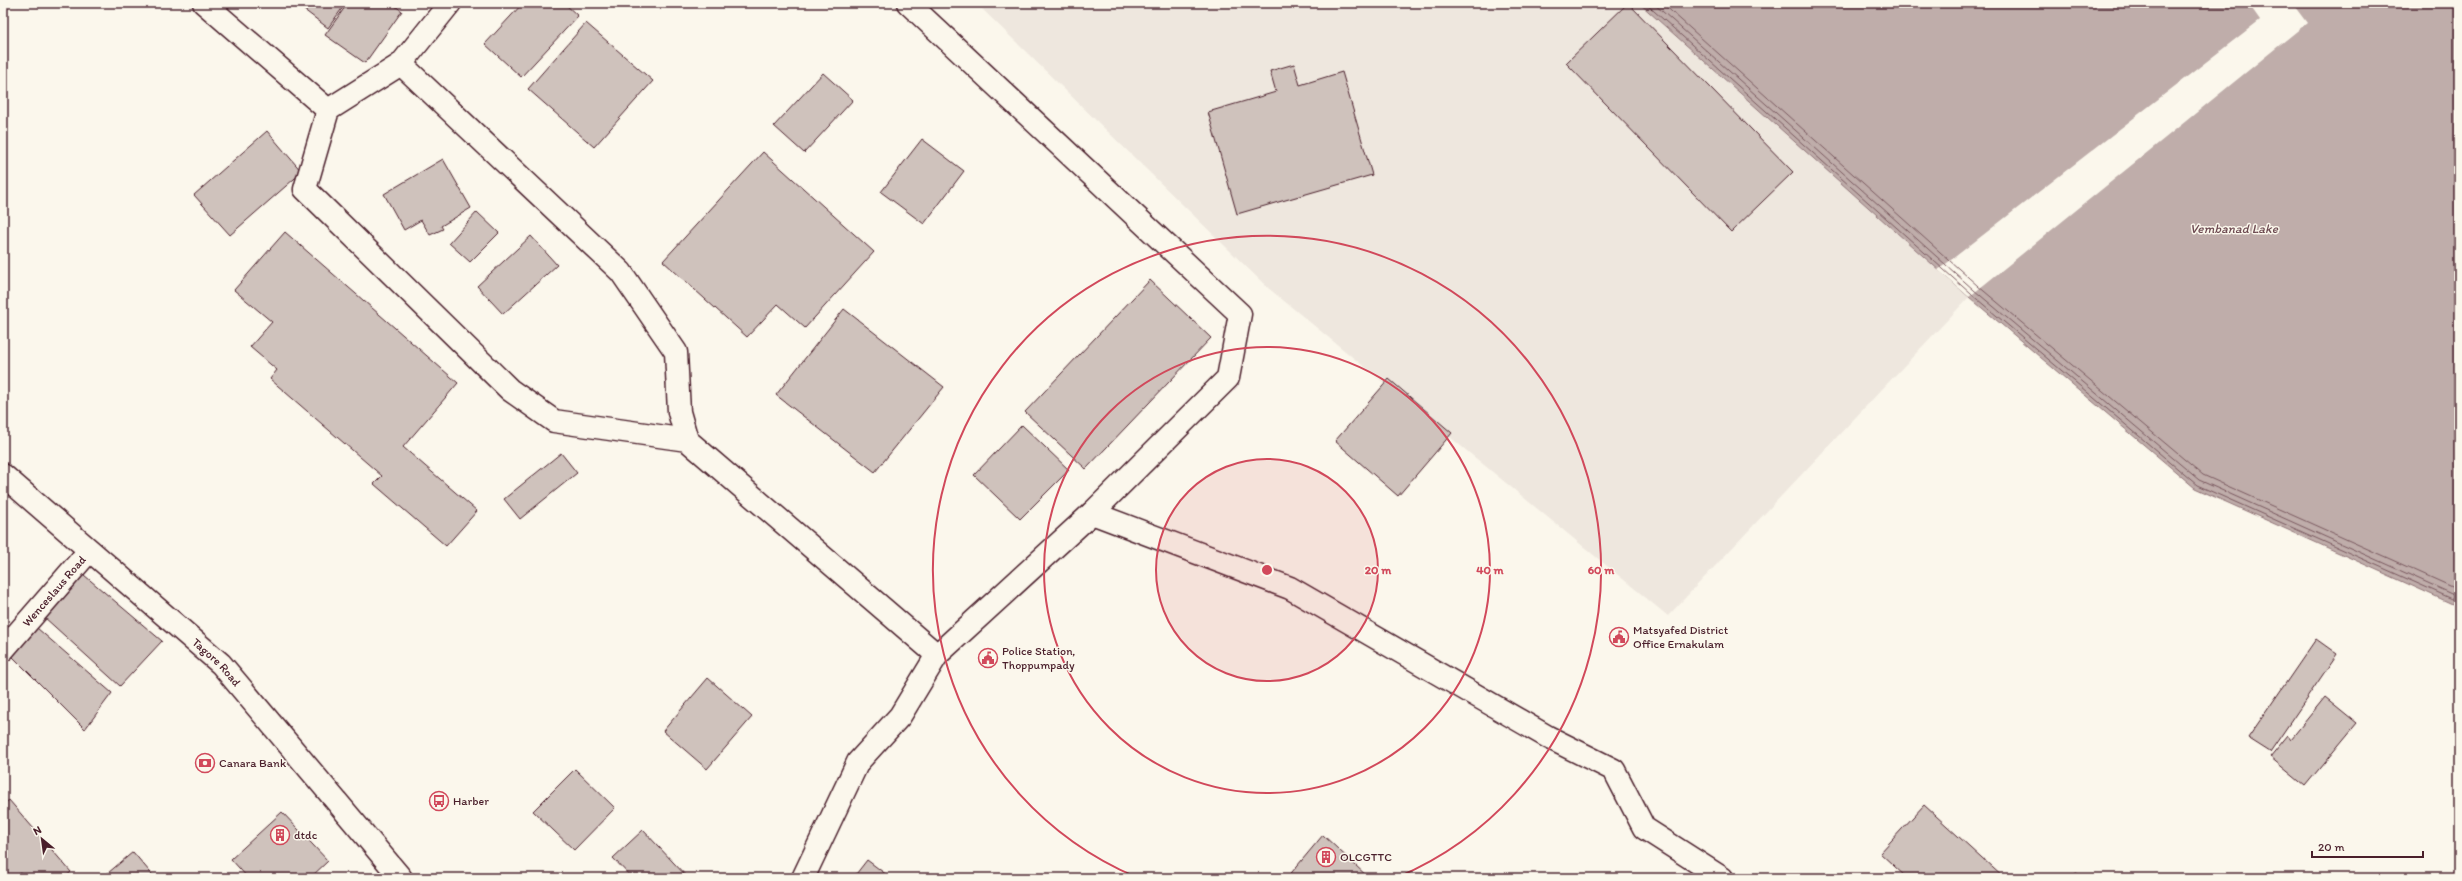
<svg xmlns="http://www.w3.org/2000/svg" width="2462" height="881" viewBox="0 0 2462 881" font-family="Itim,sans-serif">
<rect width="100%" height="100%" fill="#fbf7ec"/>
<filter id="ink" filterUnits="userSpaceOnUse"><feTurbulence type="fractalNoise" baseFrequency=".025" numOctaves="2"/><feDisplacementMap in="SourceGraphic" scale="8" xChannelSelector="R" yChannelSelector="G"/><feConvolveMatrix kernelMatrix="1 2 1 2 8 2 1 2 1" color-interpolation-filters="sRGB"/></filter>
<g filter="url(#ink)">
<path fill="#eee7de" d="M976,3h663l330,294 -301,319 -401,-329z"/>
<path fill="#bfadaa" stroke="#907477" d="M1639,3h820v604l-264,-119 -226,-191z"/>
<path fill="#fbf7ec" d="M2248,3h44l15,20 -338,274 -31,-27 322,-250z"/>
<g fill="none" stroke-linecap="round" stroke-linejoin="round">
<path stroke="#79585e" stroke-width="1" d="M1645,3l326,291 226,191 262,117
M1653,3l321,287 225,190 260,117
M1662,3l316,283 225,189 256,115"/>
</g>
<path fill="#cfc2bc" stroke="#4a1f2b" d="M295,3h51l-18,25z
M348,3h43l11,8 -37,52 -40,-28z
M523,3h41l14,13 -57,61 -36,-33z
M1628,3l165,169 -62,60 -165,-169z
M586,23l67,58 -59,66 -66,-58z
M1294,64l6,21 42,-13 30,103 -135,39 -29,-102 68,-20 -6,-21z
M823,73l30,27 -49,53 -30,-27z
M267,131l35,41 -72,63 -36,-40z
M922,139l42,32 -40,53 -43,-32z
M763,152l111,100 -69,76 -27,-24 -31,33 -84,-76z
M443,159l28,49 -30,18 2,3 -13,6 -9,-15 -17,10 -20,-36z
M477,212l22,21 -29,29 -21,-19z
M285,232l173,151 -55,64 74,64 -31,35 -72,-62 8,-8 -112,-97 7,-9 -27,-23 22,-25 -38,-32z
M531,236l26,29 -54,49 -26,-28z
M1150,280l61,58 -125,131 -61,-57z
M844,309l100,78 -69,85 -99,-77z
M1389,379l63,54 -54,63 -63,-55z
M1022,425l47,45 -49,49 -46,-44z
M561,453l16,20 -57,46 -16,-20z
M84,575l78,66 -42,45 -76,-69z
M37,628l75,65 -27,36 -74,-74z
M2316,639l21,15 -67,98 -22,-14z
M708,678l44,39 -45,52 -44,-38z
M2325,697l32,26 -52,63 -35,-29 18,-22 3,4z
M575,769l40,39 -41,42 -41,-39z
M9,800l62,72 -7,6h-39l-4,-5 -6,5h-12v-73z
M1924,805l80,73h-97l-27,-25z
M282,812l46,49 -18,17h-62l-17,-19z
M643,830l45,48h-56l-19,-20z
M1323,835l46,43h-82z
M133,852l22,26h-53z
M867,860l24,18h-38z
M2076,873l8,5h-12z"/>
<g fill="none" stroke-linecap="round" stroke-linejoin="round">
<defs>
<g id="street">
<path d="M204,3l124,107 73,-46 49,-61"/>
<path d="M401,64l220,208 55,80 3,60 8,28 250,215"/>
<path d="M328,110l-23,79 205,201 44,31 133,19"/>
<path d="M1092,513l198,75 258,149 66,33 30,58 78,50"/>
<path id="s1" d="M3,650l86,-99"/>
<path d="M803,878l55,-116 42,-46 37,-61 155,-142 136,-135 12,-64 -332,-311"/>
</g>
<g id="secondary">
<path id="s2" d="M3,475l218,189 180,214"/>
</g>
</defs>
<use href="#street" stroke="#4a1f2b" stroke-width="25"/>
<use href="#secondary" stroke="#4a1f2b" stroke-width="25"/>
<use href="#street" stroke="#fbf7ec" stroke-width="22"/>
<use href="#secondary" stroke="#fbf7ec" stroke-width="22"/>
</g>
</g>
<circle cx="1267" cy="570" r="111" fill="#d1495b" fill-opacity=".12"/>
<g fill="none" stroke="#d1495b" stroke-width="2">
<circle cx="1267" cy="570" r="111"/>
<circle cx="1267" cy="570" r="223"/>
<path d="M1136 877A334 334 0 1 1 1398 877"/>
</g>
<defs>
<symbol id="civic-ring" viewBox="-11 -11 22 22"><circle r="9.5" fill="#fbf7ec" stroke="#d1495b" stroke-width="1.5"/><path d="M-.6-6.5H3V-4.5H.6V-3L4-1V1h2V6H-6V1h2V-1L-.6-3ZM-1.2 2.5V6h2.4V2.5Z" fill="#d1495b"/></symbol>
<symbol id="bank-ring" viewBox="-11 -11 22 22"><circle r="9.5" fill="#fbf7ec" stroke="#d1495b" stroke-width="1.5"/><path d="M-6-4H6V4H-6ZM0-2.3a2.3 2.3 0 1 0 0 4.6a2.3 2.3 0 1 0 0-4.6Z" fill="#d1495b"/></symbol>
<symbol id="bus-ring" viewBox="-11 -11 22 22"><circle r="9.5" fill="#fbf7ec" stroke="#d1495b" stroke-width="1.5"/><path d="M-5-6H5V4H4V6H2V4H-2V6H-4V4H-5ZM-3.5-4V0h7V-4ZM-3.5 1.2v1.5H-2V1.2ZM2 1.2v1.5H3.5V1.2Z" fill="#d1495b"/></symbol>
<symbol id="building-ring" viewBox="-11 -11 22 22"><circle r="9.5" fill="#fbf7ec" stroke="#d1495b" stroke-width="1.5"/><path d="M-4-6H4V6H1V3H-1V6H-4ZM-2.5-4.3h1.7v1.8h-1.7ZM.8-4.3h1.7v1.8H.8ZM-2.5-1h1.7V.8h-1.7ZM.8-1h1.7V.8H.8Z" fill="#d1495b"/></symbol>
</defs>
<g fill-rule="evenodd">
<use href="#civic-ring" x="1608" y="626" width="22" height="22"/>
<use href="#civic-ring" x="977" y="647" width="22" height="22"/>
<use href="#bank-ring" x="194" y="752" width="22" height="22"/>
<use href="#bus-ring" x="428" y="790" width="22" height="22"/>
<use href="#building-ring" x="269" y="824" width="22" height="22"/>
<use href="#building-ring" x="1315" y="846" width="22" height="22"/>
</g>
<g text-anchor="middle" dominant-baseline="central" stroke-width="3" stroke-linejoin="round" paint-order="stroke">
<g font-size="12" fill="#4a1f2b" stroke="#fbf7ec">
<text stroke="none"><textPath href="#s1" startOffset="78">Wenceslaus Road</textPath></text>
<text stroke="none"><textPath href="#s2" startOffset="284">Tagore Road</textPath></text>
</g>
<g font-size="12" fill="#4a1f2b" stroke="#fbf7ec" text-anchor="start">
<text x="1633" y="630">Matsyafed District<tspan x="1633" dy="14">Office Ernakulam</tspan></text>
<text x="1002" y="651">Police Station,<tspan x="1002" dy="14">Thoppumpady</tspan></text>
<text x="219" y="763">Canara Bank</text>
<text x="453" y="801">Harber</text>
<text x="294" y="835">dtdc</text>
<text x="1340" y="857">OLCGTTC</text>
</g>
<g font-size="13" font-style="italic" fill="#6d4a51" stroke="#fbf7ec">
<text x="2234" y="228">Vembanad Lake</text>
</g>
</g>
<circle cx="1267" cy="570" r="6" fill="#d1495b" stroke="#fbf7ec" stroke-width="2"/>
<g font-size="12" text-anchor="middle" font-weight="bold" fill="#d1495b" stroke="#fbf7ec" stroke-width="3" stroke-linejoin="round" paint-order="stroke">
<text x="1378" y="574">20 m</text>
<text x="1490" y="574">40 m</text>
<text x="1601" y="574">60 m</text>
</g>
<rect width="2462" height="881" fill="none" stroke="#fbf7ec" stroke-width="16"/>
<rect x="8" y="8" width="2446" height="865" fill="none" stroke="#4a1f2b" stroke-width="1.5" filter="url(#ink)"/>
<g transform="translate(42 839) rotate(331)" stroke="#fbf7ec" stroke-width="3" paint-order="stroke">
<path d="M0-3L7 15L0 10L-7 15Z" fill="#4a1f2b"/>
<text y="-6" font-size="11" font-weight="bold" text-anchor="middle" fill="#4a1f2b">N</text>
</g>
<path d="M2312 851v6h111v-6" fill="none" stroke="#4a1f2b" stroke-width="2"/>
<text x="2318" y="851" font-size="12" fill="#4a1f2b" stroke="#fbf7ec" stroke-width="3" paint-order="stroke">20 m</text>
</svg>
